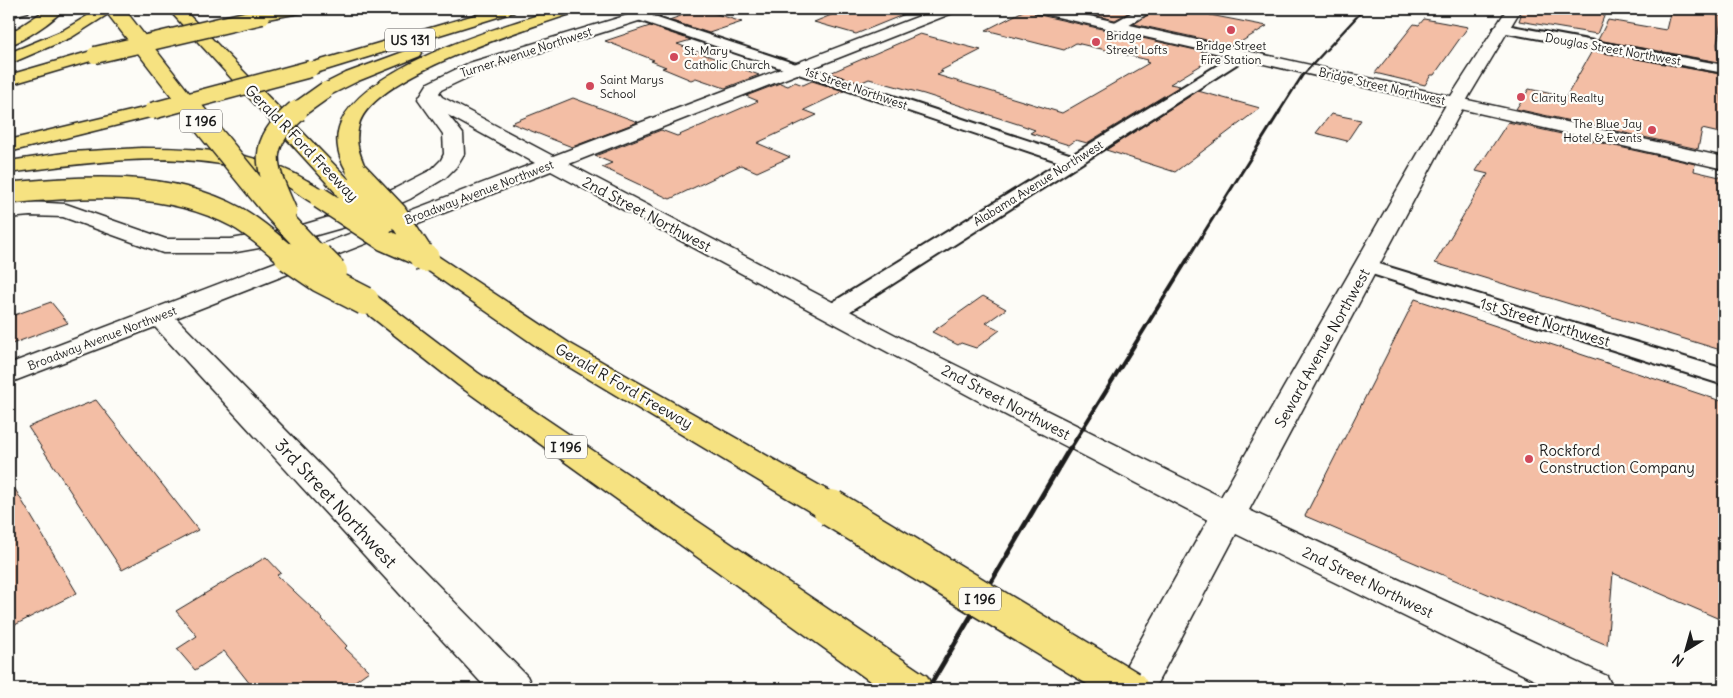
<svg xmlns="http://www.w3.org/2000/svg" width="1733" height="698" viewBox="0 0 1733 698" font-family="Delius,sans-serif">
<rect width="100%" height="100%" fill="#fdfcf7"/>
<filter id="ink" filterUnits="userSpaceOnUse"><feTurbulence type="fractalNoise" baseFrequency=".02" numOctaves="2"/><feDisplacementMap in="SourceGraphic" scale="10" xChannelSelector="R" yChannelSelector="G"/><feConvolveMatrix kernelMatrix="1 2 1 2 8 2 1 2 1" color-interpolation-filters="sRGB"/></filter>
<g filter="url(#ink)">
<path fill="#f3bea5" stroke="#1c1c1c" d="M701,9l41,13 -33,11 -40,-13z
M846,9h69v1l-59,24 -42,-12z
M1027,9h4l4,5 183,41 -48,29 10,2 -93,57 -11,-3 -7,5 -39,-12 5,-3 -11,-4 -100,-32 -55,-15 -9,4 -30,-10 90,-39 61,16 -41,21 3,1 -6,3 125,38 87,-50 -3,-1 2,-2 -72,-17 -12,7 -78,-20z
M1066,9h69l-20,11z
M1157,9h63l-10,6 57,11 -33,20 -100,-22z
M1523,9h84l-10,25 -78,-13z
M1671,9h22l-1,2 30,5 -5,28 2,18 -121,-22 10,-20 58,10z
M1424,19l44,8 -34,48h-3l-6,10 -50,-12 39,-49 5,1z
M650,26l41,14 -14,4 82,31 -34,13 -29,-10 -5,2 -29,-12 4,-1 -15,-6 3,-1 -49,-19z
M1592,51l128,23 4,60 -22,-5 -4,20 -182,-40 13,-20 37,8z
M812,81l32,10 -40,19 13,5 -60,28 33,14 -33,15 -16,-7 -71,34 -68,-32 10,-4 -17,-7 66,-26 16,6 81,-35 -12,-5 34,-13 8,3 7,-4 8,3z
M1198,91l62,17 -85,64 -69,-22z
M573,98l65,24 -66,25 -61,-24z
M1331,114l30,6 -14,21 -31,-8z
M1508,122l187,42 -1,7 30,7v173l-289,-88 53,-89 -12,-3z
M983,296l23,13 -20,14 14,7 -24,18 -15,-5 -3,2 -26,-13z
M1415,299l309,103v219l-111,-48 -6,72 -302,-129z
M51,302l17,21 -59,22v-28z
M96,400l102,130 -76,40 -94,-143z
M9,479l68,114 -68,35z
M266,557l15,16 -4,2 35,33 35,38 -2,2 24,23 -25,18h-90l-30,-38 -29,19 -18,-21 20,-13 -21,-25z"/>
<g fill="none" stroke-linecap="round" stroke-linejoin="round">
<defs>
<path id="minor" d="M639,12l433,143 167,-103h10l2,3 -410,262 -8,2 -8,-2 -3,-5 3,-5 235,-145 -425,-143 -2,-3z
M1501,24l223,41v8l-228,-42 -2,-3z
M1366,260l358,109v16l-365,-115 -3,-4 3,-4z"/>
<path id="tertiary" d="M9,9h21l-2,3 -19,5z
M648,9h21l-2,3 -186,59 -40,19 -2,3 3,4 111,59 385,-147h19l-2,3 -386,152 334,175 318,158 230,-401 56,-87h14l-52,87 -220,414 358,166 6,13h-60l-317,-155 -82,155h-41l95,-169 -233,-121 -424,-228 -375,147 351,358 6,13h-46l-332,-362 -146,56v-19l526,-201 -87,-48 15,19 1,20 -8,13 -11,11 -35,21 -58,26 -60,17 -61,11h-68l-100,-36 -33,-1 -21,2v-14l21,-2 36,2 100,35h65l58,-10 47,-14 58,-26 37,-19 10,-10 3,-6 -1,-20 -25,-35 10,-16 41,-20z
M1138,9h17l-32,20h-10l-3,-3 3,-3z"/>
<path id="secondary" d="M1033,9h25l666,148v12l-684,-156 -5,-1z"/>
<path id="motorway" d="M47,9h16c-8,11 -41,33 -54,36v-11z
M99,9h17l-44,28 -63,27v-11l53,-22z
M168,9h15l170,175 3,5 -3,5 -8,1 -8,-1z
M278,9h29l-2,3 -43,8 -5,-1 -2,-3 2,-3z
M495,9h21l-2,3 -198,61h-12l-2,-4 2,-4z
M557,9h21l-2,3c-46,16 -204,63 -217,113 -5,19 1,29 8,47l-3,4 -7,2 -7,-2c-11,-15 -17,-36 -9,-54 27,-58 158,-94 216,-113z
M414,48l6,2 2,3 -2,3 -62,25 -26,13 -6,1 -6,-1 -3,-4 3,-4 26,-13z
M95,50l6,2 2,3 -2,3 -92,27v-10z
M152,106l6,1 3,4 -3,4 -149,37v-12z
M141,148c57,0 115,2 165,32 9,5 19,10 25,18l-3,5c-6,1 -10,2 -15,0 -8,-4 -15,-10 -23,-15 -16,-10 -34,-17 -53,-21 -75,-16 -153,-4 -228,6v-12l62,-9z
M425,251l8,2 136,90 274,156 5,9 -5,9 -12,3 -12,-3 -270,-162 -132,-92 -4,-5 4,-5z
M349,279l9,3 120,91 449,303 6,13h-52l-423,-304 -118,-93 -4,-5 4,-5z"/>
</defs>
<use href="#minor" stroke="#1c1c1c" stroke-width="4"/>
<use href="#tertiary" stroke="#1c1c1c" stroke-width="3"/>
<use href="#secondary" stroke="#1c1c1c" stroke-width="3"/>
<use href="#motorway" stroke="#1c1c1c" stroke-width="3"/>
<use href="#minor" fill="#fdfcf7" fill-rule="evenodd"/>
<use href="#tertiary" fill="#fdfcf7" fill-rule="evenodd"/>
<use href="#secondary" fill="#fdfcf7" fill-rule="evenodd"/>
<use href="#motorway" fill="#f6e281" fill-rule="evenodd"/>
<path stroke="#1c1c1c" stroke-width="2.5" d="M1279,112l23,-36 62,-67"/>
<path stroke="#1c1c1c" stroke-width="3" d="M1188,258l92,-147"/>
<path stroke="#1c1c1c" stroke-width="4" d="M1070,449l119,-192"/>
<path stroke="#1c1c1c" stroke-width="5" d="M928,689l142,-241"/>
<defs>
<path id="motorway-bridge-far3" d="M114,9l80,103
M95,55l167,-39
M152,111l158,-42
M295,112l31,-22"/>
<path id="motorway-bridge-far2" d="M193,111l81,99 45,48
M357,172l39,41 29,45
M345,189l38,35
M9,193c75,-7 158,-13 227,24 20,11 37,27 54,41
M320,198l64,42 41,18
M286,212c-19,-44 -32,-64 11,-101"/>
<path id="motorway-bridge-far1" d="M289,257l31,21 45,23
M318,257l15,15
M423,257l2,1"/>
<path id="motorway-bridge" d="M831,508l299,181"/>
</defs>
<use href="#motorway-bridge-far3" stroke="#1c1c1c" stroke-width="19" stroke-linecap="butt"/>
<use href="#motorway-bridge-far2" stroke="#1c1c1c" stroke-width="24" stroke-linecap="butt"/>
<use href="#motorway-bridge-far1" stroke="#1c1c1c" stroke-width="31" stroke-linecap="butt"/>
<use href="#motorway-bridge" stroke="#1c1c1c" stroke-width="39" stroke-linecap="butt"/>
<use href="#motorway-bridge-far3" stroke="#f6e281" stroke-width="16"/>
<use href="#motorway-bridge-far2" stroke="#f6e281" stroke-width="21"/>
<use href="#motorway-bridge-far1" stroke="#f6e281" stroke-width="28"/>
<use href="#motorway-bridge" stroke="#f6e281" stroke-width="36"/>
</g>
</g>
<g fill="#d1495b" stroke="#fdfcf7" stroke-width="2">
<circle cx="1231" cy="30" r="5"/>
<circle cx="1096" cy="42" r="5"/>
<circle cx="674" cy="57" r="5"/>
<circle cx="590" cy="86" r="5"/>
<circle cx="1521" cy="97" r="5"/>
<circle cx="1652" cy="130" r="5"/>
<circle cx="1529" cy="459" r="5"/>
</g>
<g text-anchor="middle" dominant-baseline="central" stroke-width="4.5" stroke-linejoin="round" paint-order="stroke">
<g font-size="12" fill="#1c1c1c" stroke="#fdfcf7" text-anchor="start">
<text x="1106" y="35">Bridge<tspan x="1106" dy="14">Street Lofts</tspan></text>
<text x="1231" y="45" text-anchor="middle">Bridge Street<tspan x="1231" dy="14">Fire Station</tspan></text>
<text x="684" y="50">St. Mary<tspan x="684" dy="14">Catholic Church</tspan></text>
<text x="600" y="79">Saint Marys<tspan x="600" dy="14">School</tspan></text>
<text x="1531" y="97">Clarity Realty</text>
<text x="1642" y="123" text-anchor="end">The Blue Jay<tspan x="1642" dy="14">Hotel &amp; Events</tspan></text>
</g>
<g font-size="12" fill="#1c1c1c" stroke="#fdfcf7">
<text transform="translate(1613 49) rotate(10)">Douglas Street Northwest</text>
<text transform="translate(526 52) rotate(-18)">Turner Avenue Northwest</text>
<text transform="translate(1382 86) rotate(13)">Bridge Street Northwest</text>
<text transform="translate(856 88) rotate(19)">1st Street Northwest</text>
<text transform="translate(1038 183) rotate(-32)">Alabama Avenue Northwest</text>
<text transform="translate(479 192) rotate(-21)">Broadway Avenue Northwest</text>
<text transform="translate(102 338) rotate(-21)">Broadway Avenue Northwest</text>
</g>
<g fill="#fdfcf7" stroke="#605f5e" stroke-width="1">
<rect x="385" y="28.5" width="50" height="23" rx="4"/>
<rect x="180" y="109.5" width="42" height="23" rx="4"/>
<rect x="545" y="435.5" width="42" height="23" rx="4"/>
<rect x="959" y="587.5" width="42" height="23" rx="4"/>
</g>
<g font-size="14" font-weight="bold" fill="#1c1c1c">
<text x="410" y="40">US 131</text>
<text x="201" y="121">I 196</text>
<text x="566" y="447">I 196</text>
<text x="980" y="599">I 196</text>
</g>
<g font-size="15" fill="#1c1c1c" stroke="#fdfcf7">
<text transform="translate(302 143) rotate(46)">Gerald R Ford Freeway</text>
<text transform="translate(647 214) rotate(28)">2nd Street Northwest</text>
<text transform="translate(1545 322) rotate(17)">1st Street Northwest</text>
<text transform="translate(1322 348) rotate(-61)">Seward Avenue Northwest</text>
<text transform="translate(624 386) rotate(30)">Gerald R Ford Freeway</text>
<text transform="translate(1006 402) rotate(28)">2nd Street Northwest</text>
<text transform="translate(1368 582) rotate(26)">2nd Street Northwest</text>
</g>
<g font-size="15" fill="#1c1c1c" stroke="#fdfcf7" text-anchor="start">
<text x="1539" y="450">Rockford<tspan x="1539" dy="17">Construction Company</tspan></text>
</g>
<g font-size="18" fill="#1c1c1c" stroke="#fdfcf7">
<text transform="translate(336 503) rotate(47)">3rd Street Northwest</text>
</g>
</g>
<rect width="1733" height="698" fill="none" stroke="#fdfcf7" stroke-width="30"/>
<rect x="15" y="15" width="1703" height="668" fill="none" stroke="#1c1c1c" stroke-width="2" filter="url(#ink)"/>
<g transform="translate(1686 650) rotate(217)" stroke="#fdfcf7" stroke-width="4" paint-order="stroke">
<path d="M0-4L9 19L0 12L-9 19Z" fill="#1c1c1c"/>
<text y="-8" font-size="14" font-weight="bold" text-anchor="middle" fill="#1c1c1c">N</text>
</g>
</svg>
